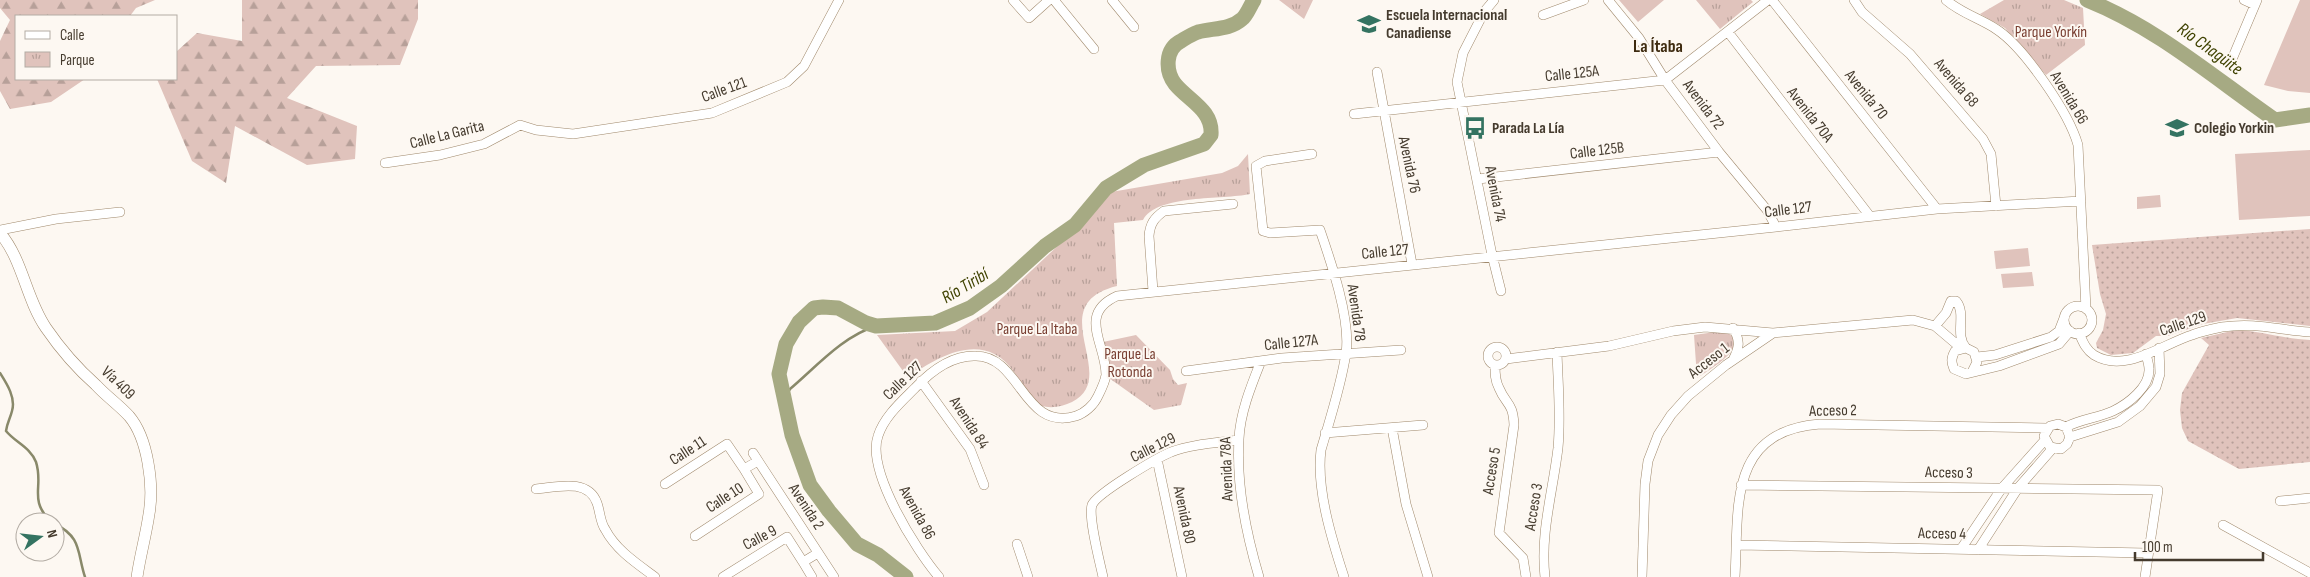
<svg xmlns="http://www.w3.org/2000/svg" width="2310" height="577" viewBox="0 0 2310 577" font-family="'Sofia Sans Condensed',sans-serif">
<defs>
<pattern id="grass-dots" width="8" height="8" patternUnits="userSpaceOnUse" patternTransform="scale(1.25)"><rect width="8" height="8" fill="#e0c3bc"/><path d="M2 2h.1M6 6h.1" fill="none" stroke="#b7a099" stroke-width="1.8" stroke-linecap="round"/></pattern>
<pattern id="forest-firs" width="22" height="20" patternUnits="userSpaceOnUse" patternTransform="scale(1.25)"><rect width="22" height="20" fill="#e0c3bc"/><path d="M5 1l3.5 6h-7zM16 11l3.5 6h-7z" fill="#b7a099"/></pattern>
<pattern id="park-tufts" width="24" height="20" patternUnits="userSpaceOnUse" patternTransform="scale(1.25)"><rect width="24" height="20" fill="#e0c3bc"/><path d="M3 7l-1-3M5 7V3M7 7l1-3M15 17l-1-3M17 17v-4M19 17l1-3" fill="none" stroke="#b7a099"/></pattern>
</defs>
<rect width="100%" height="100%" fill="#fdf8f2"/>
<path fill="url(#grass-dots)" d="M2310,229v97l-73,-8 -34,6 -35,12h-12l-23,17 -22,2 -14,-7 -1,-5 7,-13 3,-16 -6,-20 -8,-49z
M2236,330c25,1 49,9 74,10v122l-71,7 -51,-28 -6,-13 -2,-18 2,-17 27,-48 -8,-7z"/>
<path fill="url(#forest-firs)" d="M0,0h155l-19,8 -6,8h-114v63h69l-34,23 -41,7 -10,-18v-50l10,-21 -10,-12z
M242,0h176v19l-18,46 -84,1 -29,32 70,28 -2,33 -48,6 -72,-39 -9,57 -34,-22 -35,-82h19v-27l21,-19 45,8z"/>
<path fill="url(#park-tufts)" d="M1279,0h34l-9,19z
M1696,0h55l2,2 -33,27z
M2004,0h60l19,8 2,37 -39,30 -41,-47 -25,-14z
M1248,154l2,40c-27,6 -93,0 -107,26l-29,3 3,63c-77,19 5,91 -45,116 -12,6 -29,8 -40,-1 -8,-8 -11,-20 -18,-29 -29,-42 -75,-17 -106,6l-31,-43 78,-4 32,-19 91,-85 33,-35 111,-19 16,-7z
M1722,331c36,11 -13,39 -25,47l-3,-43z
M1136,335l34,35 3,9 5,6 9,-2 -6,22 -27,5 -45,-32 -6,-36z"/>
<path fill="#e0c3bc" d="M1619,0h45l-26,22z
M2300,0h10v93l-22,-2 -24,-6z
M2310,150v66l-71,4 -4,-66z
M2160,195l1,12 -24,2v-12z
M2028,248l2,18 -34,3 -2,-18z
M2032,272l2,14 -31,2 -2,-14z"/>
<g fill="none" stroke-linecap="round" stroke-linejoin="round">
<path stroke="#89896a" stroke-width="2.5" d="M0,373c7,11 16,25 12,38 -2,8 -5,12 -6,20 10,12 24,16 30,31 8,25 -8,37 15,60
M785,405v-8l5,-8c26,-22 53,-53 86,-63
M55,524c27,13 22,29 30,53"/>
<path stroke="#a6aa83" stroke-width="15" d="M2087,0c70,28 126,77 188,120l35,-5
M906,577l-28,-22 -21,-11 -28,-33 -19,-26 -18,-50 -13,-61 7,-30 13,-22 15,-14 9,-1 15,1 28,15 10,3 59,-3 35,-15 31,-22 44,-40 30,-21 31,-37 38,-23 60,-21 7,-9c2,-25 -22,-34 -36,-51 -10,-13 -10,-35 6,-43 5,-3 11,-7 17,-9 14,-4 32,-2 44,-13 5,-4 8,-13 12,-19"/>
<defs>
<path id="street" d="M1013,0l16,18 20,-18
M1054,0l40,49
M1112,0l22,27
M1494,0l-10,12 -21,41 -6,29 35,173 9,36
M1608,0l31,38 26,42 54,72 48,58 9,17
M1772,0l165,209
M1854,0l8,12 48,42 73,85 8,15 5,52
M1946,0c15,13 35,19 50,29 28,18 73,84 82,116l8,164
M2244,0l11,5
M1543,15l41,-15
M1728,32l141,183
M2230,64l27,-64
M1377,72l35,192
M1354,114l311,-34 103,-80
M1312,154l-47,7 -9,5 7,65 7,2 50,-3c11,32 31,90 26,123 -5,33 -16,66 -25,97 -5,39 11,90 23,127
M385,163l55,-8 44,-11 36,-19 16,5 37,4 139,-21 75,-31 17,-16 35,-66
M1478,179l241,-27
M0,230l56,-11 64,-7
M1153,291l-4,-55c1,-12 5,-18 15,-25l69,-7
M2064 320a14 14 0 1 1 28 0a14 14 0 1 1-28 0Z
M1935,326l11,-13 5,-12h5c11,13 -2,33 10,47
M2079,333c4,9 7,17 15,22 31,19 69,-11 98,-20 10,-4 20,-6 30,-8 34,-5 56,3 88,5
M1488 356a9 9 0 1 1 18 0a9 9 0 1 1-18 0Z
M1977,357l18,-2 56,-18 8,-6 5,-13
M1506,359l103,-13 64,-15 32,-4 68,6
M1733,360c6,-12 8,-19 0,-32
M1495,365c0,8 0,16 4,23 7,17 14,14 15,37l-15,108 24,25 3,19
M1186,371l96,-13 119,-8
M1972,372l5,-10 -3,-10 -8,-4 -11,3c-4,7 -4,11 -1,18l12,5 33,-8 60,-22 11,-13
M921,381l49,68 14,36
M2066,427l4,10 -3,7 -6,5 -11,-2 -6,-11 6,-10 8,-2 8,3c15,-8 32,-9 47,-16 15,-7 37,-24 36,-42 0,-5 -2,-10 -3,-15
M1392,428l14,76 22,73
M1325,433l98,-8
M2070,437l48,-15 22,-16 16,-19 4,-13 -1,-26
M753,453l81,124
M1157,459l25,118
M665,484l62,-40 17,25
M1741,485l417,5 -13,87
M536,489c21,-2 52,-11 61,14 3,8 3,19 8,26 11,21 31,34 50,48
M2280,501l30,-3
M2223,525l87,48
M695,536l64,-42 -15,-25 14,-8
M1017,544l11,33
M1737,545l410,8
M1961,549l41,-61 43,-48
M1978,550l40,-62 35,-40
M723,577l64,-40 16,25
M812,577l-9,-15 15,-9
M939,577c-23,-27 -73,-106 -61,-141 6,-19 23,-34 37,-48 15,-16 37,-33 61,-32 45,0 47,76 100,60 9,-3 18,-11 22,-20 3,-6 7,-14 8,-21 0,-31 -29,-61 11,-79l659,-69 161,-18 144,-8
M1103,577c-3,-14 -15,-60 -11,-72 5,-12 65,-47 79,-53 21,-8 45,-9 68,-12
M1259,577c-13,-44 -23,-92 -20,-138 1,-26 12,-53 22,-78
M1545,577c-5,-44 8,-86 13,-129 3,-32 0,-64 -1,-96
M1642,577l3,-93 3,-23 10,-26 13,-20 17,-19 38,-31 47,-32 140,-13 22,6 26,22
M1735,577c4,-69 -8,-146 85,-153l227,4"/>
<path id="secondary" d="M0,233c23,27 26,66 46,95 13,19 33,42 50,57 10,11 23,20 33,31 19,22 25,70 20,98 -3,21 -9,42 -12,63"/>
</defs>
<use href="#street" stroke="#a0896c" stroke-width="10"/>
<use href="#secondary" stroke="#a0896c" stroke-width="12"/>
<use href="#street" stroke="#fff" stroke-width="9"/>
<use href="#secondary" stroke="#fff" stroke-width="11"/>
</g>
<defs>
<symbol id="school-bare" viewBox="-9 -9 18 18"><path d="M0-5L7-2L0 1L-7-2ZM-4 1L0 2.5L4 1V4Q0 6-4 4Z" fill="#347361" stroke="#fdf8f2" stroke-width="2.5" paint-order="stroke"/></symbol>
<symbol id="bus-bare" viewBox="-9 -9 18 18"><path d="M-5-6H5V4H4V6H2V4H-2V6H-4V4H-5ZM-3.5-4V0h7V-4ZM-3.5 1.2v1.5H-2V1.2ZM2 1.2v1.5H3.5V1.2Z" fill="#347361" stroke="#fdf8f2" stroke-width="2.5" paint-order="stroke"/></symbol>
</defs>
<g fill-rule="evenodd">
<use href="#school-bare" x="1353" y="8" width="32" height="32"/>
<use href="#bus-bare" x="1459" y="112" width="32" height="32"/>
<use href="#school-bare" x="2161" y="112" width="32" height="32"/>
</g>
<g text-anchor="middle" dominant-baseline="central" stroke-width="4" stroke-linejoin="round" paint-order="stroke">
<g font-size="16" font-weight="bold" fill="#453b2e" stroke="#fdf8f2" text-anchor="start">
<text x="1386" y="15">Escuela Internacional<tspan x="1386" dy="18">Canadiense</tspan></text>
<text x="1492" y="128">Parada La Lía</text>
<text x="2194" y="128">Colegio Yorkin</text>
</g>
<g font-size="16" fill="#793f32" stroke="#fdf8f2">
<text x="2051" y="32">Parque Yorkín</text>
<text x="1037" y="329">Parque La Itaba</text>
<text x="1130" y="354">Parque La<tspan x="1130" dy="18">Rotonda</tspan></text>
</g>
<g font-size="16" fill="#453b2e" stroke="#fdf8f2">
<text transform="translate(1572 74) rotate(-6)">Calle 125A</text>
<text transform="translate(1956 83) rotate(49)">Avenida 68</text>
<text transform="translate(724 90) rotate(-20)">Calle 121</text>
<text transform="translate(1866 95) rotate(51)">Avenida 70</text>
<text transform="translate(2069 98) rotate(59)">Avenida 66</text>
<text transform="translate(1703 105) rotate(53)">Avenida 72</text>
<text transform="translate(1810 115) rotate(52)">Avenida 70A</text>
<text transform="translate(447 135) rotate(-14)">Calle La Garita</text>
<text transform="translate(1597 151) rotate(-7)">Calle 125B</text>
<text transform="translate(1409 165) rotate(78)">Avenida 76</text>
<text transform="translate(1495 194) rotate(79)">Avenida 74</text>
<text transform="translate(1788 210) rotate(-7)">Calle 127</text>
<text transform="translate(1385 252) rotate(-6)">Calle 127</text>
<text transform="translate(1356 313) rotate(82)">Avenida 78</text>
<text transform="translate(2183 324) rotate(-19)">Calle 129</text>
<text transform="translate(1291 343) rotate(-6)">Calle 127A</text>
<text transform="translate(1709 361) rotate(-38)">Acceso 1</text>
<text transform="translate(903 381) rotate(-44)">Calle 127</text>
<text transform="translate(118 383) rotate(44)">Vía 409</text>
<text transform="translate(1833 411) rotate(-1)">Acceso 2</text>
<text transform="translate(969 423) rotate(57)">Avenida 84</text>
<text transform="translate(1153 448) rotate(-26)">Calle 129</text>
<text transform="translate(688 451) rotate(-33)">Calle 11</text>
<text transform="translate(1227 469) rotate(-92)">Avenida 78A</text>
<text transform="translate(1492 471) rotate(-81)">Acceso 5</text>
<text transform="translate(1949 473) rotate(1)">Acceso 3</text>
<text transform="translate(725 498) rotate(-33)">Calle 10</text>
<text transform="translate(806 507) rotate(57)">Avenida 2</text>
<text transform="translate(1534 507) rotate(-81)">Acceso 3</text>
<text transform="translate(917 513) rotate(61)">Avenida 86</text>
<text transform="translate(1184 515) rotate(78)">Avenida 80</text>
<text transform="translate(1942 534) rotate(1)">Acceso 4</text>
<text transform="translate(760 538) rotate(-28)">Calle 9</text>
</g>
<g font-size="18" font-weight="bold" fill="#3e2b10" stroke="#fdf8f2">
<text x="1658" y="46">La Ítaba</text>
</g>
<g font-size="18" font-style="italic" fill="#3f4200" stroke="#fdf8f2">
<text transform="translate(2210 49) rotate(36)">Río Chagüite</text>
<text transform="translate(965 286) rotate(-31)">Río Tiribí</text>
</g>
</g>
<rect x="15" y="15" width="162" height="65" fill="#fdf8f2" stroke="#b3aca4"/>
<rect x="25" y="31" width="25" height="8" fill="#ffffff" stroke="#b3aca4"/>
<text x="60" y="40" font-size="15" fill="#453b2e">Calle</text>
<rect x="25" y="52" width="25" height="15" fill="url(#park-tufts)" stroke="#b3aca4"/>
<text x="60" y="65" font-size="15" fill="#453b2e">Parque</text>
<g transform="translate(40 537) rotate(75)"><circle r="24" fill="#fdf8f2" stroke="#b3aca4"/>
<path d="M0-4L9 19L0 12L-9 19Z" fill="#347361"/>
<text y="-8" font-size="14" font-weight="bold" text-anchor="middle" fill="#453b2e">N</text>
</g>
<path d="M2135 552v8h128v-8" fill="none" stroke="#453b2e" stroke-width="2.5"/>
<text x="2142" y="552" font-size="15" fill="#453b2e" stroke="#fdf8f2" stroke-width="4" paint-order="stroke">100 m</text>
</svg>
